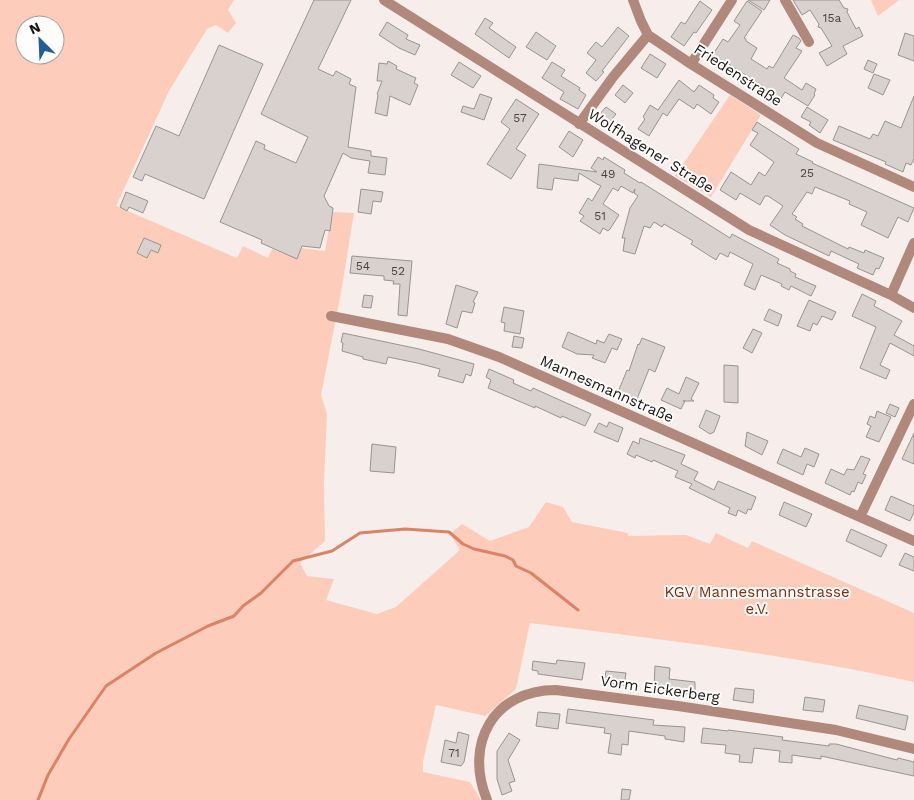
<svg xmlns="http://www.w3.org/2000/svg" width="914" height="800" viewBox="0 0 914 800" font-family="'Work Sans',sans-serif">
<rect width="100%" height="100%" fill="#f7eeeb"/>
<path fill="#feccbb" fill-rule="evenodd" d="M0,0h234l-6,10 8,13 -8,10 -12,-8 -9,4 -38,62 -53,115 121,52 6,-12 25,12 4,-9 24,9 5,-10 24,3 7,-39 22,1 -13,80 -20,102 6,19 -3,68 1,59 -25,22 7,13 27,3 -8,21 51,14 19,-7 64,-57 -10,-16 12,-10 28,17 39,-14 17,-25 17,5 9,15 56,11v3l58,-1 24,9 6,-11 32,15 4,-7 162,72v69c-127,-28 -256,-43 -384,-59l-14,66 -31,27 -49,-11 -13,57v10l47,10 11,18h-481zM25,25h30v30h-30z
M871,0h28l-21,16z
M730,95l31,20 -50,82 -36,-21z"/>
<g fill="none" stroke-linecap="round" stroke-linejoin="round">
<path stroke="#da8365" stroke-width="3" d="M38,800l10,-25 21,-36 37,-53 50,-33 52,-27 26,-10 9,-10 18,-13 32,-32 39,-10 28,-18 45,-4 44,3 14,12 11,5 31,7 8,4 3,6 15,7 47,37"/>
</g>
<path fill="#d9d1ce" stroke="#9b9391" d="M314,0h37l-33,69 15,7 3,-5 15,8 -2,5 7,3 -8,60 23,4v5l16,2 -2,17 -17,-2 2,-12 -19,-3 -8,-5 -19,43 5,10 4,2 -3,23 -5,-1 -5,18 -18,-2 -5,13 -36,-16 1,-3 -42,-18 36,-81 9,4 -1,4 32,14 12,-26 -47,-23z
M748,0h22l-6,10z
M793,0h46l5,8 4,1 -1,3 9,17 3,-2 4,9 -20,10 4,8 -20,12 -8,-13 13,-7 -11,-18 -3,-1 1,-3 -9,-14 -8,5z
M700,1l12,9 -16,23 -2,-1 -10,14 -13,-9 10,-15 4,2z
M747,1l15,10 -18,27 2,1v2l11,7 -6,11 16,10 2,-3 4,2 20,-33 6,3 2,3 -5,7 6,3 -18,27 18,12 4,-7 10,6 -2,5 1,1 -7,11 -23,-14 -5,8 -18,-11 1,-3 -36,-23 -3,5 -14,-9 13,-20 5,3 12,-17 -6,-4z
M485,18l8,5 -4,5 27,19 -7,11 -34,-24z
M387,22l21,13 -2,4 14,6 -5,10 -16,-7 -20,-13z
M618,27l11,9 -27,35 2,1 -8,9 -10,-8 10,-13 -9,-7 9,-11 6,5z
M536,32l20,14 -9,14 -21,-13z
M905,33l9,3v25l-16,-6z
M219,45l44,19 -59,135 -59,-25 -3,7 -9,-4 23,-51 23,10z
M650,54l16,10 -9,14 -16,-10z
M868,60l9,4 -4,9 -9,-4z
M388,61l9,5 -1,3 20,9 -2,5 4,2 -8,20 -20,-9 -3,20 -12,-3 3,-18 -1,-1 5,-13h-5l2,-18 8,1z
M459,62l22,14 -8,12 -22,-13z
M552,62l13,8 -4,6 19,12 -1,2 7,5 -8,14 -18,-10 4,-7 -22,-14z
M874,74l16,6 -7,15 -15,-7z
M679,80l15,12 5,-7 15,10 -1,3 6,4 -8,12 -14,-10 -3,5 -15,-10 -12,17 -4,-3 -14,23 -11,-7 7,-10 -2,-2 7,-12 8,5z
M623,85l10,8 -8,10 -10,-8z
M480,94l12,4 -8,22 -23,-8 2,-6 11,3z
M914,96v63l-3,6 -5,-2 -3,9 -18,-8 1,-2 -53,-22 6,-14 31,13 3,-5 5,2 7,-15 16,7z
M516,99l23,15 -23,35 10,6 -15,24 -24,-15 23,-35 -9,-7z
M606,107l10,7 -7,9 -10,-8z
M807,107l21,13 -8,13 -11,-8 2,-3 -10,-5z
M757,122l42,27 -3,5 17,8 -1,1 102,45 -6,14 -10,-5 -10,21 -27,-13 6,-13 -18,-8 1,-3 -35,-14 -3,7 -5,-2 -15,22 5,3 -2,2 8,5 -1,2 46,23 1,-2 15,6 1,-3 19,8 -5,11 -3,-1 -3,7 -16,-7 2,-4 -28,-13 -2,5 -44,-21 -15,-10 13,-19 -15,-10h-3l-5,9 -20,-12 -4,7 -16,-10 11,-18 20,13 8,-13 6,4 9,-14 -24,-17 8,-12 -6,-3z
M569,131l14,9 -10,17 -14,-10z
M598,157l5,3 1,-3 21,13 -1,3 16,10 1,-1 89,56 2,-4 47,25 -2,4 13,6v2l6,3 -1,3 21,9 -5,10 -20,-10 -2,4 -8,-4 1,-2 -21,-9 -6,15 -11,-5 9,-21 -23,-12 -2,5 -8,-4 -4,7 -25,-16 2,-3 -29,-17 -2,3 -8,-5 -4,6 -6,-2 -9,28 -12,-3 2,-13h-3l8,-30 8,-12 -4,-3 1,-4 -2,4 -12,-7 -3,5 -5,-3 -10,16 16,11 -9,14 -2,2 -5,-3 -3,6 -20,-13 4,-5 -5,-3 9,-15 4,3 9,-15 -4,-2 -18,-11 -1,8 -24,-3 -2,12 -15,-2 2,-24 58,8 -6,-4z
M361,189l22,3 -2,10 -8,-1 -2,13 -13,-2z
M126,192l22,9 -5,12 -14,-6 -2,4 -7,-4z
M144,238l17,7 -3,8 -7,-3 -4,8 -10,-5z
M352,256l60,5 -5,55 -9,-1 2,-31h-7l1,-3 -10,-1v-4l-34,-3z
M456,285l22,7 -5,10 2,1 -3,10 -10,-2 -5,17 -11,-4z
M862,294l14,7 -2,5 28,15 -8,14 20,11v10l-24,-13 -10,22 10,5 -4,9 -26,-11 16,-41 -24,-11z
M364,295l9,1 -2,12 -9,-1z
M809,300l27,12 -4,8 -10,-4 -5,9 -4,-2 -3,8 -13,-5z
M504,307l20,4 -4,23 -16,-3 1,-8 -4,-1z
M769,309l13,6 -4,11 -14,-6z
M753,329l9,4 -10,20 -9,-5z
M568,332l28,12 1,-4 7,3 5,-9 13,5 -5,11 -5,-2 -7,15 -13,-5 2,-3 -17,-1 -15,-7z
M343,333l76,16 55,15 -3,12 -5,-2 -3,9 -25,-7 2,-7 -23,-6 -29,-6 -2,7 -23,-5v-2l-21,-6 1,-8 -2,-1z
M514,336l10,2 -2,10 -10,-1z
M642,338l23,9 -10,25 -6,-3 -12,30 -19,-7 9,-22 2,1 9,-27 1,1z
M724,365l14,1v37l-14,-1z
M489,369l25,11 -1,3 18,8 2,-3 58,26 -6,12 -23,-10 -1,2 -26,-12v2l-47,-20 3,-8 -5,-3z
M686,377l13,6 -8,16 3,2h-11h2l-4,8 -20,-9 6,-12 12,6z
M890,404l9,4 -4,9 -9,-4z
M706,410l14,6 -6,16 -4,2 -11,-7z
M877,411l14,6 -12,25 -13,-5 5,-11 -4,-2 3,-8 5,2z
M609,422l14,6 -5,14 -24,-10 5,-9 8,4z
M747,432l21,9 -6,14 -17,-9z
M914,433v31l-12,-5z
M640,438l45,17 -4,9 17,8 -4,8 20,10 4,-9 38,16 -5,13 -3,-1 -2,5 -8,-4 -2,6 -8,-3 2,-5 -41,-20 3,-4 -17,-7 3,-6 -25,-11 -1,2 -16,-7 -1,3 -8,-4 6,-13 6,3z
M372,444l24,3 -2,26 -24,-2z
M805,448l14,6 -5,13 -7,-3 -4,11 -26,-12 6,-14 18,8z
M861,456l9,3 -7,15 3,1 -4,9 -4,-2 -4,10 -2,-1 -2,4 -25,-12 6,-14 13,6 3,-6 7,1z
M891,496l23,10v6l-4,9 -25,-11z
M784,502l28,12 -6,13 -27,-12z
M851,529l36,16 -6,12 -35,-16z
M905,553l9,4v14l-15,-6z
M557,660l28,3 -3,17 -44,-6v-3l-6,-1 1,-9 23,3z
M655,666l15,2 -1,11 26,3v13l-28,-4v-2l-13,-2z
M606,671l20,2 -2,13 -20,-3z
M735,688l19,2 -1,13 -20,-3z
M805,697l20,3 -2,12 -20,-2z
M859,705l49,11 -3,14 -49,-12z
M568,709l86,11 -1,5 32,2 -1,15 -19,-3v-3l-36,-5 -1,14 -6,-1 -1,11 -13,-2 3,-19 -7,-1 1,-5 -39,-5z
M538,712l22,2 -2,15 -22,-3z
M703,728l25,3v-1l55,7 -1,3 47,6v-2h7l61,16 1,-2 16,4v14l-93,-20v3l-29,-4v8l-13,-1 1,-11 -26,-3 -2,15 -13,-1 1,-7 -15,-2 1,-8 -25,-2z
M458,732l11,3 -5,27 -3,4 -20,-4 4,-22 11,3z
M509,733l11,7 -12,20 7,21 -6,2 3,8 -10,4 -5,-16v-28z
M622,789l9,1 -2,10h-8z"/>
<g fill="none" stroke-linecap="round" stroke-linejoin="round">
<path stroke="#b0897c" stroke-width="10" d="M384,0l365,230 142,65 23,13
M633,0l8,21 7,14 43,29 126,79 97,44
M785,0l24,42
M691,64l41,-64
M579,124l34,-47 35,-42
M891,295l23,-52
M331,316l117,23 51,18 415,184
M860,517l54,-113
M487,800c-23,-56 6,-110 69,-110l122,16 158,24 78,19"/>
</g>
<g text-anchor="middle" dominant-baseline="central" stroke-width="4" stroke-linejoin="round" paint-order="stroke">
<g font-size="12" fill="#484442">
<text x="832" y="18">15a</text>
<text x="520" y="118">57</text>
<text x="807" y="173">25</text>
<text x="608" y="174">49</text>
<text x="600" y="216">51</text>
<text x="363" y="266">54</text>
<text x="398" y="271">52</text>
<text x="454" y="753">71</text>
</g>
<g font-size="15" fill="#181514" stroke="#fffdfc">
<text transform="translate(738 75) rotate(33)">Friedenstraße</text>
<text transform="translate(651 151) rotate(32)">Wolfhagener Straße</text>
<text transform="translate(607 389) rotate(24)">Mannesmannstraße</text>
<text transform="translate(660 689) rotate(8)">Vorm Eickerberg</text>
</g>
<g font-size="15" fill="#7b2d0d" stroke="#fffdfc">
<text x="757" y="592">KGV Mannesmannstrasse<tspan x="757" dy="17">e.V.</tspan></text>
</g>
</g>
<g transform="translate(40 40) rotate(336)"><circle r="24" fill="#fffdfc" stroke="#a3a09f"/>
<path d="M0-4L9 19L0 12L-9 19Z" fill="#225d94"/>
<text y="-8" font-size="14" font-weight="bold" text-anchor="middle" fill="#181514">N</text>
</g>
</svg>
